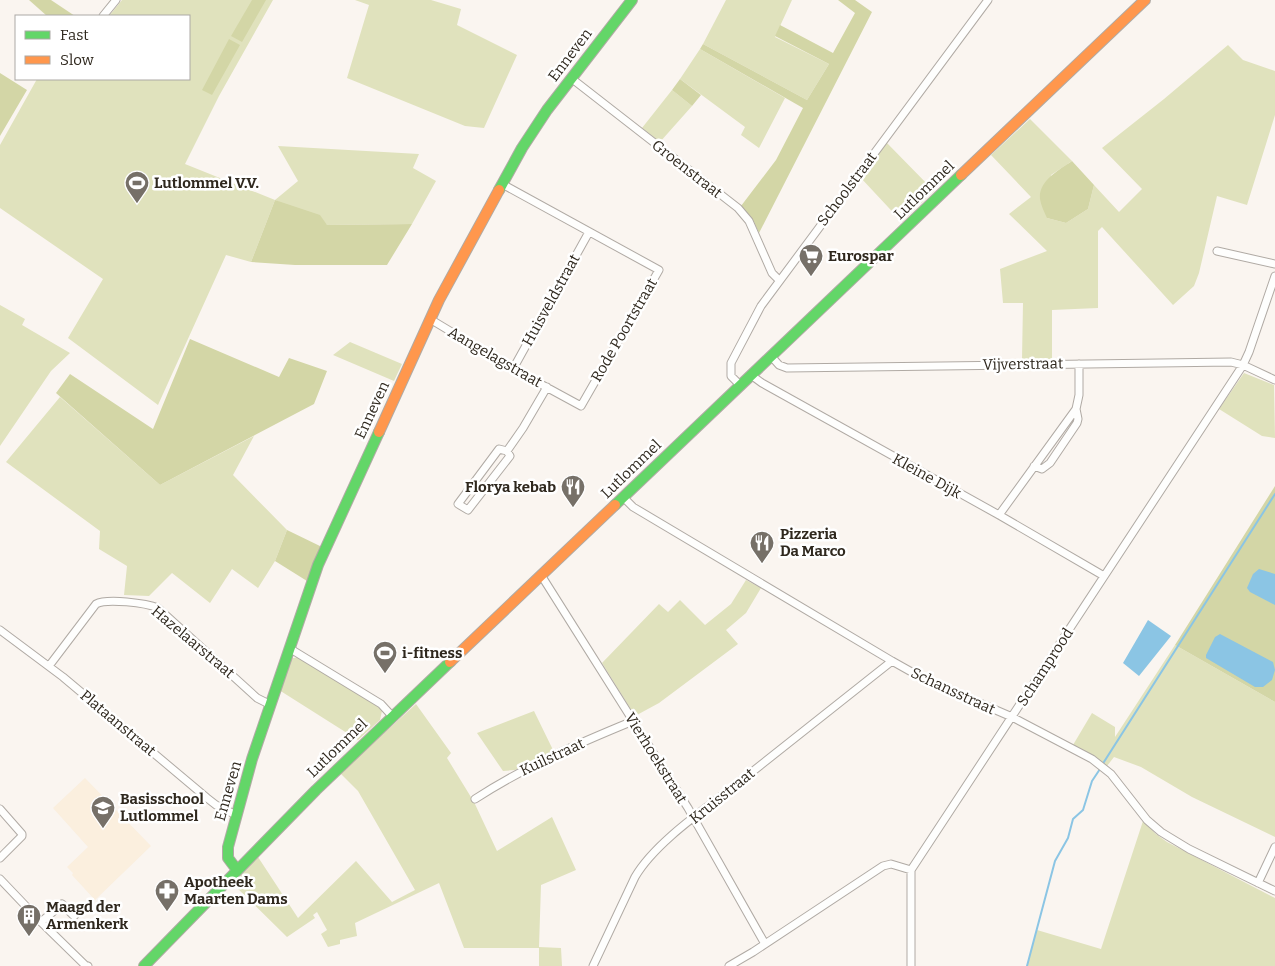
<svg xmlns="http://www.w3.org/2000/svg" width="1275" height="966" viewBox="0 0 1275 966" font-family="Bitter,serif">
<rect width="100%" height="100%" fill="#faf5f0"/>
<path fill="#fbefde" d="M85,778l66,68 -56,54 -23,-25 1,-2 -6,-6 21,-20 -35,-39z"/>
<path fill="#e0e2bd" d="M122,0h151l-54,96 -34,68 90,36 23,-19 -20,-35 141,8 -6,14 23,13 -24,43 -85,1 -52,-25 -24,62 -25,-7 -68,150 -90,-67 35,-59 -103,-71v-63l37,-66h152v-63h-80z
M355,0h76l30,9 -4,16 60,30 -33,73 -19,-2 -118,-48 22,-73z
M726,0h66l-17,37 54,27 -22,36 -104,-56z
M1228,45l15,15 32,11v44l-28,90 -30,-9 -18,77 -5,13 -21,19 -71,-78 -4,4v77l-46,2v50l-30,-1 1,-56h-20l-3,-34 47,-18 -38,-37 22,-17 -40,-42 39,-36 42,42 -21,14 -4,43 19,5 22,-14 6,-24 25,27 23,-23 -40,-41 62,-49z
M700,49l85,49 -26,50 -18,-13 4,-8 -65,-48z
M672,90l20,16 -32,36 -18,-14z
M886,142l48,49 -32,31 -42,-45z
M0,305l25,14 -3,6 48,28 -19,18 -51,75z
M350,342l52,22 -8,17 -61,-26z
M1244,373l30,12 1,53 -13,-2 -43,-27z
M60,397l100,88 94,-49 -21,39 54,55 -12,31 -17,27 -26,-19 -22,34 -38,-30 -23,23 -25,-1 3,-29 -28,-17 1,-18 -94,-69z
M746,580l15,8 -15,25 -20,17 12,14 -79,59 -24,13 -33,-53 57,-59 9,8 12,-12 25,25 26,-21z
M1175,645l100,57v135l-83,-40 -51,-30 -27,-10 -7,9 -15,-11 -19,-10 19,-32 23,14v10z
M298,657l81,50 3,4 -2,9 -22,20 -79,-50 10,-31z
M416,704l35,49 -4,5 27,44 23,49 55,-34 24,53 -35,15 -2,62 22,1 1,18h-23v-18h-75l-25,-65 -84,40 2,13 -17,4v4l-12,3 -7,-13 6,-4 -10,-18 -4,3 2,3 -28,19 -54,-53 25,-27 40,61 58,-57 36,41 23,-12 -57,-99 -18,-18z
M534,711l20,41 -39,18 -12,1 -26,-38z
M1143,821l13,13 11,8 108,56v68h-248l10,-36 64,19z"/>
<path fill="#d3d6a6" d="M29,0h22l24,16h-28z
M252,0h14l-24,42 -11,-6z
M838,0h17l17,12 -113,221 -5,-11 -13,-16 35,-46 27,-52 -103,-59 3,-5 104,56 22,-36 -54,-28 5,-11 53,28 22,-40z
M229,39l11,6 -28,50 -10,-5z
M0,73l27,17 -27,46z
M680,79l21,16 -9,11 -20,-16z
M1072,161l22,24 -6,24 -22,14 -19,-5c-3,-6 -6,-13 -7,-19 -2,-18 19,-29 32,-38z
M275,200l45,15 7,10 85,-1 -25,41h-92l-44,-3z
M190,339l89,38 10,-19 38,13 -13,33 -154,81 -104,-92 14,-19 83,55z
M1275,486v216l-100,-57z
M287,530l35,17 -15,34 -32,-20z"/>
<path fill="#8bc5e4" d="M1259,569l16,5v31l-25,-13 -3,-4 6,-14z
M1148,620l23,16 -32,40 -16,-13z
M1220,634l53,28 2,8 -3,10 -9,7h-8l-49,-29v-3l9,-18z"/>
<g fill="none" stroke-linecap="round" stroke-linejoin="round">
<path stroke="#8bc5e4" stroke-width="2" d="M1102,765l173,-271
M1027,966l28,-105 13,-23 5,-19 10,-9 9,-29 8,-12"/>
<defs>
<path id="street" d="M103,16l13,-16
M571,78l167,130 11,13 23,52 7,7
M1217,251l58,13
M430,319l83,50 68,37 78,-136 -155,-85
M771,356l8,9 8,3 444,-6 12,3 32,15
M513,369l76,-137
M751,375l11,8 237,132 105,61
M740,385l-9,-9v-13l30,-57 227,-306
M507,451l3,5 -42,54 -10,-6 41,-55 8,2 16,-23 24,-41
M1034,466l8,3 8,-6 27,-40 1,-4 -2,-10
M623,497l10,10 259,154 32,18 88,38 80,42 19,15 36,46 14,12 28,17 86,42
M999,515l77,-106 3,-14v-31
M541,575l147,233 77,136
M0,630l63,47 144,121 9,7 20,10
M289,648l92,56 11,12
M49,666l47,-62c11,-6 50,-1 62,4l99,90 14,7
M475,799c51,-33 102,-55 158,-78
M0,809l22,25v2l-22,22
M911,870l332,-505 6,-13 26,-76
M0,879l41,43 44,43 3,1
M1258,883l17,-36
M41,922l21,-18 12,12 8,-8
M593,966l42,-89c19,-33 67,-66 98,-90 53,-42 106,-84 159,-126
M729,966l24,-14 130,-86 8,-2 20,6
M911,966v-96"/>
<path id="fast" d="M499,190l23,-42 25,-38 85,-110
M615,505l346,-330
M237,870l-9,-12v-11l24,-88 66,-194 61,-133
M144,966l172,-176 134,-128"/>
<path id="slow" d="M961,175l184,-175
M379,432l60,-132 60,-110
M450,662l165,-157"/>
</defs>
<use href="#street" stroke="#b0aaa4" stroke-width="9"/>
<use href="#fast" stroke="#b0aaa4" stroke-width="12"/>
<use href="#slow" stroke="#b0aaa4" stroke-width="12"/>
<use href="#street" stroke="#fefefd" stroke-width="7"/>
<use href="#fast" stroke="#63d668" stroke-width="10"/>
<use href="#slow" stroke="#ff974d" stroke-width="10"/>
</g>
<defs>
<symbol id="stadium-pin" viewBox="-11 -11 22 30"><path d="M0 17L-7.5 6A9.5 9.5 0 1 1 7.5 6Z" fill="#767068" stroke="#fff"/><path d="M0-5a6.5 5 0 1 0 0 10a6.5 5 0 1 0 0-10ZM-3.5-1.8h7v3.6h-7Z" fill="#fff"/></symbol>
<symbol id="supermarket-pin" viewBox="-11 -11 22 30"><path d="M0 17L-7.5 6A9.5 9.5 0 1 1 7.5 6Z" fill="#767068" stroke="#fff"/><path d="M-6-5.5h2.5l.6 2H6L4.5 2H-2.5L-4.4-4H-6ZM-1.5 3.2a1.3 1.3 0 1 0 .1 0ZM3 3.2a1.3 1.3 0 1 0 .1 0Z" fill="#fff"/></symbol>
<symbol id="restaurant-pin" viewBox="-11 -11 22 30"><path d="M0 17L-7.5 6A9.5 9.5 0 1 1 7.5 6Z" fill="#767068" stroke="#fff"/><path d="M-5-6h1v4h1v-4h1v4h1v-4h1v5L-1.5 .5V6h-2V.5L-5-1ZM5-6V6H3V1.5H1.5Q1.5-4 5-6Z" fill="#fff"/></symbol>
<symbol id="school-pin" viewBox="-11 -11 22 30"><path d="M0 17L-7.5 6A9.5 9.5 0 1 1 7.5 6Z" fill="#767068" stroke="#fff"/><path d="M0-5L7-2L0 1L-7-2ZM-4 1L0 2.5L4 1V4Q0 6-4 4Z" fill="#fff"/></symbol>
<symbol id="pharmacy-pin" viewBox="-11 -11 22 30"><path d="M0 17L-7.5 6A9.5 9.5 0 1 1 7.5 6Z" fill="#767068" stroke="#fff"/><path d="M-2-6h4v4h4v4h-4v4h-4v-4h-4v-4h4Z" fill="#fff"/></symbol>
<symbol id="building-pin" viewBox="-11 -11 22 30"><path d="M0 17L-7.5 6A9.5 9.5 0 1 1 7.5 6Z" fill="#767068" stroke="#fff"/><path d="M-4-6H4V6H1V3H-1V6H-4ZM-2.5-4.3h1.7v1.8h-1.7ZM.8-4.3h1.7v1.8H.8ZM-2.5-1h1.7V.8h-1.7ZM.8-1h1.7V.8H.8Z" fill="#fff"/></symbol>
</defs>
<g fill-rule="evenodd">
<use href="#stadium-pin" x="123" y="169" width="28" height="38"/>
<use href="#supermarket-pin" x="797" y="242" width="28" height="38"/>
<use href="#restaurant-pin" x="559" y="473" width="28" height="38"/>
<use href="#restaurant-pin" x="748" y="529" width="28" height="38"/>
<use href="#stadium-pin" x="371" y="639" width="28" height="38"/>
<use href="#school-pin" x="89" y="794" width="28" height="38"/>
<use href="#pharmacy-pin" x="153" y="877" width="28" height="38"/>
<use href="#building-pin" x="15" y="902" width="28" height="38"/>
</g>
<g text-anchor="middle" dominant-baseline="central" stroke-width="5" stroke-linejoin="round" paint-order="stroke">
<g font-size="15" fill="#2f281e" stroke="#fff">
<text transform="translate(570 55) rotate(-53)">Enneven</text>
<text transform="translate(687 169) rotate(38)">Groenstraat</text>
<text transform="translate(847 189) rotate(-53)">Schoolstraat</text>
<text transform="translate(924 190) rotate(-44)">Lutlommel</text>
<text transform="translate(551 300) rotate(-61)">Huisveldstraat</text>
<text transform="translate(624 330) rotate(-60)">Rode Poortstraat</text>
<text transform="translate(495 357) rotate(30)">Aangelagstraat</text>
<text transform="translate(1023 364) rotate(-1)">Vijverstraat</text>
<text transform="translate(372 410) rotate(-65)">Enneven</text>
<text transform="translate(631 469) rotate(-44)">Lutlommel</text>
<text transform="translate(927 476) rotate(29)">Kleine Dijk</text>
<text transform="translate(193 642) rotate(40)">Hazelaarstraat</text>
<text transform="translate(1045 667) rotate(-57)">Schamprood</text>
<text transform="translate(953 691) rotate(25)">Schansstraat</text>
<text transform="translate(118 723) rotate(40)">Plataanstraat</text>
<text transform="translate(337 748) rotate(-44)">Lutlommel</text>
<text transform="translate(552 757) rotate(-25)">Kuilstraat</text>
<text transform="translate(656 758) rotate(58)">Vierhoekstraat</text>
<text transform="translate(228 791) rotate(-74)">Enneven</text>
<text transform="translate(722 796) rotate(-39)">Kruisstraat</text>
</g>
<g font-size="15" font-weight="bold" fill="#2f281e" stroke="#fff" text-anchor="start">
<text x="154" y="183">Lutlommel V.V.</text>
<text x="828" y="256">Eurospar</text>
<text x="556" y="487" text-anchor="end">Florya kebab</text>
<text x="780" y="534">Pizzeria<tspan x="780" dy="17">Da Marco</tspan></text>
<text x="402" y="653">i-fitness</text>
<text x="120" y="799">Basisschool<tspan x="120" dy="17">Lutlommel</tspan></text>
<text x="184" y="882">Apotheek<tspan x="184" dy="17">Maarten Dams</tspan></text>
<text x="46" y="907">Maagd der<tspan x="46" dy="17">Armenkerk</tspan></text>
</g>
</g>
<rect x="15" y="15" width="175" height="65" fill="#ffffff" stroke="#aca9a5"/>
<rect x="25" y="31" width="25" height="8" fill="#63d668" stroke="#aca9a5"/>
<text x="60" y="40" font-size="15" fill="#2f281e">Fast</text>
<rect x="25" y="56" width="25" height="8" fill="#ff974d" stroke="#aca9a5"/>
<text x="60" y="65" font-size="15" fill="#2f281e">Slow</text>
</svg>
